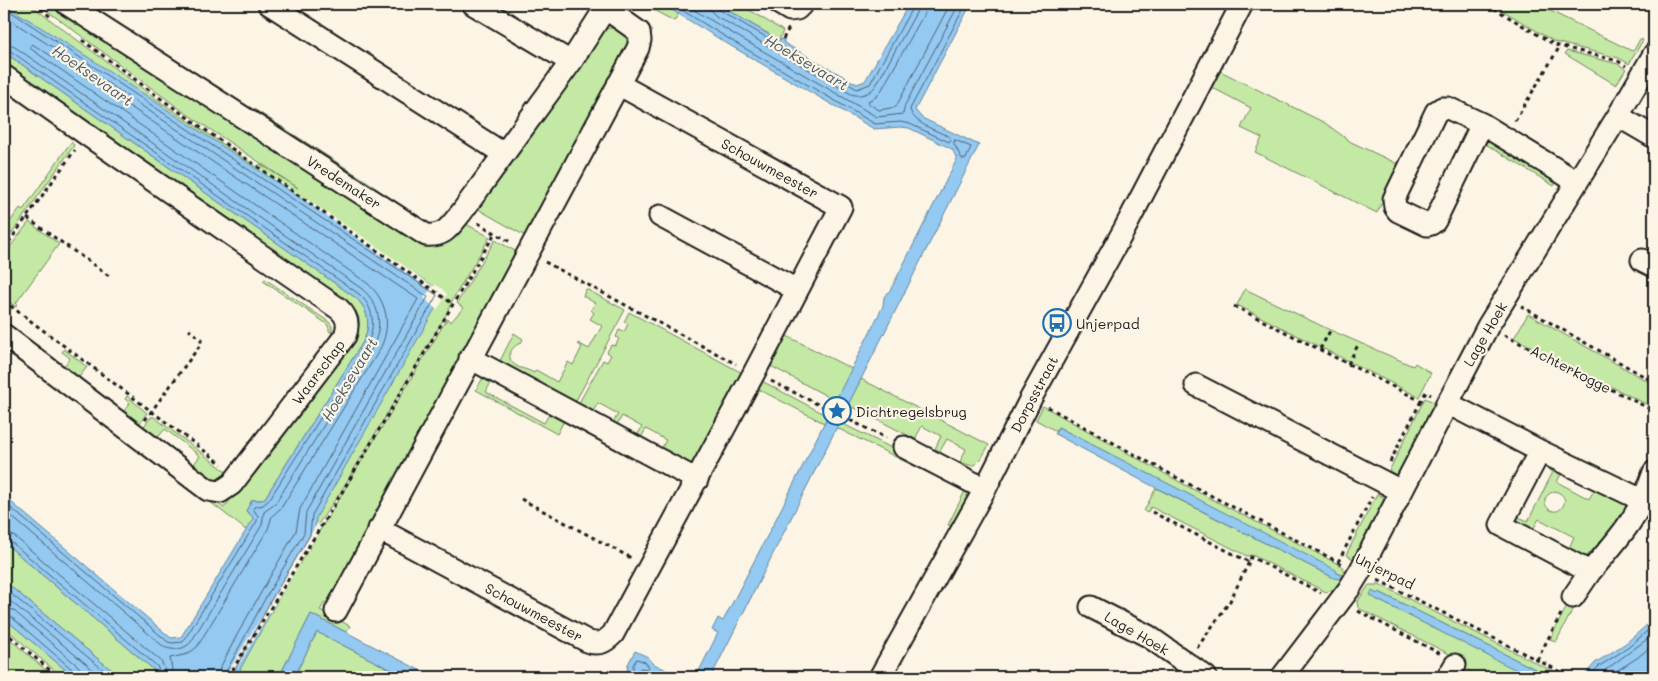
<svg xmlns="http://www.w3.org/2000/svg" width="1658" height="681" viewBox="0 0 1658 681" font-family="Mali,sans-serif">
<rect width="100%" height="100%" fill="#fcf5e5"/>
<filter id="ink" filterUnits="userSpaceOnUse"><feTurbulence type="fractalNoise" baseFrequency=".02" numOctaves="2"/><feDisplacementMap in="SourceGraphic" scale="10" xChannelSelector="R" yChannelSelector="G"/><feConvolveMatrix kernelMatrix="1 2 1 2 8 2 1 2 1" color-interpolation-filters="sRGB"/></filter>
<g filter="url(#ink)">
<path fill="#c4e9a4" stroke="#708260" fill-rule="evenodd" d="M4,4h25l133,99 95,64 3,-3 38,24 -114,-76 -146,-108h15l374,239c16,8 28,-9 39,-19l24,13 -37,62 -8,18 -105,176 -24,34 -1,9 -16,29 148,-246 4,3 12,-14 -6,-5 38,-63 24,13 -190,351 -4,-2 -5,8 30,16 -4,6 -35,-18 -32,63h-77l230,-371z
M642,4h20l17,9 -5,8z
M717,4h23l43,27 -4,9z
M1492,4h44l96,47 2,-1 6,-11 3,1 -14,24 -10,-6 -64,-16z
M610,28c11,1 18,8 18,20l-101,189 -46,-26 -6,-7 129,-175z
M1567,51l51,13 8,5 -10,16 -51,-31z
M4,52l352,246c13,12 15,28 7,44l-98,156 -4,2h-9l-6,11 7,5v3l-7,11 -41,-32 3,-2 16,12 133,-177c4,-8 3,-16 -4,-21l-349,-244z
M1220,71l105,52 26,19 49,23 -23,48 -122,-61 7,-14 -21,-10 10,-20 -40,-21z
M254,109l120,77 -2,4 -121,-77z
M1487,138l70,42 -3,6 -72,-44z
M71,142l3,3 -1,2 -69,97v-14l16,-22 3,2z
M29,222l30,22 -43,59 2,2 -2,2 -12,-9v-43z
M265,279l64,43 3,4v7l-3,-2v-3l-2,-4 -64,-43z
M586,289l39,21 -52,96 -75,-41 16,-32 9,6 -2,4c-10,3 -16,15 -6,22 5,4 13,4 19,8l2,-3 21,12 11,-20 5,3 9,-18 -4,-3v-1l11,6 13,-23 -12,-7 4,-6 -3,-3 4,-7 -12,-7z
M1245,289l83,40 85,37 2,-3 16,10 -12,24 -182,-92z
M629,312l115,62 -51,90 -7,3 -27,-14 7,-13 -20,-11 -7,12 -4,-2 7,-12 -20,-11 -7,12 -4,-2 7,-12 -20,-11 -7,12 -15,-7 27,-48 4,2 4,-7 -4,-3 4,-7 4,1 4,-7 -3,-2 3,-7 5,2 4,-8 -4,-2z
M1528,314l126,71v23l-140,-70z
M783,334l69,35 -16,32 -69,-37z
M64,349l23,18 -11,14 -15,-11 9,-12 -8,-6z
M484,376l8,4 -6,12 58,31 7,-12 14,8 -8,15 -81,-44z
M758,379l70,37 -4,7 -70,-36z
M861,379l128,66 -8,14 -6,6h-6l-9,-3 6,-13 -19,-10 -7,12 -5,-2 6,-13 -19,-10 -7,13 -58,-30 -10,-3z
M127,396l20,17 -10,14 -16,-12 9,-12 -5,-4z
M1425,398l13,6 -39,72 -10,-5z
M1043,406l153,85 146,75 3,9 -12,15 -7,2 -74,-37 -5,1 -96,-49 -4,6 -3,-2 12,-23 178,90 7,-3 -283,-148 -2,4 -20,-11z
M151,417h3l77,58 -17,8 -23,-15 9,-12 -35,-27 -10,12 -14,-11z
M839,422l128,63 3,7 -19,34 -3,-1 17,-34 -128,-63z
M1542,464l21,6 -6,12 32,17 7,-12 29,16 2,11 -34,41 -10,1 -15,-6 6,-13 -35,-18 -7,12 -17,-10 1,-5 12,5 25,-49 -11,-6zM1555,491c6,2 13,7 8,15 -9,15 -31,-7 -8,-15z
M1377,494l10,5 -29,62 -12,-6z
M6,544l148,126 -6,7h-28l-116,-96v-34z
M1377,583l187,94h-13l-172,-85 -2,2 -5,-3 4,8 155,78h-49l-19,-9 2,-6 -107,-54 -1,-6 12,-17h8z
M1569,602l6,3 -19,37 -6,-3z
M4,618l70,59h-12l-58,-50z
M317,632l88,45h-111z
M4,634l50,43h-50z"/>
<path fill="#94c9f2" stroke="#64849c" d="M4,4l90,57 350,232 -128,225 -1,18 -39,67 -40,74h-88l6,-7 -148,-126 -2,3v-51l167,142 10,-1 72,-118 -1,-3 -6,-5 6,-11h9l4,-2 98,-156c8,-16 6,-32 -7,-44l-352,-246z
M662,4h55l63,37 1,-2 3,1v3l73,41 8,-3 44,-77h62l-56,106 7,8 57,27 -268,532h-15l22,-44 -6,-3 6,-12 5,3 52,-100 108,-215 1,-9 7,-8 66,-130 -5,-10 -43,-21 -9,-1 -26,2 -143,-83z
M1058,427l278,143 1,3 5,2 -2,4 -6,-1 -197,-100 -82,-44z
M4,581l116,96h-46l-70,-59z
M1372,591l5,3 2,-2 172,85h-20l-11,-5 -144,-73 -6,-4z
M311,614l122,63h-28l-88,-45 -23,45h-15z
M1654,619v58h-71l12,-14 31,-20z
M635,651l13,6 6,7 27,13h-30l-8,-4 -3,4h-15l2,-5 1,-8z"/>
<path fill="#fcf5e5" d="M258,167l104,69 71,50 3,-1 5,3 6,6 -10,16 -13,-12 6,-8z
M834,399l16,8 -8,16 -16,-8z
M318,522v12l-87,143h-6z"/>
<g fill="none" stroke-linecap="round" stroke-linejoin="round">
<path stroke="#4c6172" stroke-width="1" d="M672,4l62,38 141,82 25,-2 10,2 39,18 2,-2 -1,-3c-12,-6 -37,-13 -40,-28l56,-105
M684,4l53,32 140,81 26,-3 2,-9 54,-101
M710,4l1,7 5,5 135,78c8,3 18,0 24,-7l42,-76 2,-7
M716,4l3,6 138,79 13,-5 42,-76 1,-4
M926,4l-2,10 -43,77 -5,6 -8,4 1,3 10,6 17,-3 54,-103
M4,7l433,288 -125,220 -2,20 -39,65 -38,73 -1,4
M4,16l84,54 340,227 -122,215 -2,21 -38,64 -39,73 -1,7
M4,42l8,3 350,244c19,16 21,38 10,59l-97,156 -11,8 -2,13 -71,117c-7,8 -18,9 -27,5l-160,-137
M4,49l5,1 350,244c15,13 17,32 8,50l-98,156 -6,5 -9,2 -1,2 5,7 -1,5 -74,121 -11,1 -4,-1 -164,-140
M955,140l16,7 -5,12h-4l-8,-15z
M4,534h5l5,2 147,125 4,8 -2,8
M4,540l6,1 147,125 2,5 -4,6
M4,588l108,89
M4,596l98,81
M4,608l9,2 65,56 4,5 1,6
M4,614l5,1 65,56 2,6
M637,659l8,3 4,5 -2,2 -6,-1 -6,5 -2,-2v-6z
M171,677l1,-8 -2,-11 18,-4 9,-7 71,-118 4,-13 9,-8 98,-157c13,-24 9,-50 -12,-68l-336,-234 -1,-3 2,-2 52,32 334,223 -118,210 -4,22 -59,104 -17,33 -2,9
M1589,677l9,-10 31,-20 25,-22
M1596,677l58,-43
M1607,677l30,-19 17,-14"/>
<defs>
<path id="minor" d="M67,4l359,231c19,2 24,-9 35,-22l110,-151 37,-58
M269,4l235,150
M473,4l98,58
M780,4l10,6 7,-1 5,-5
M4,76l89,63 246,170c9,8 10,16 6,27l-113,148 -12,8 -12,-2 -204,-155
M1618,116l36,21
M1482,124l-47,97 -4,3 -4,1 -29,-14 -3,-4 -1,-8 42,-87 6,-4h6l34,16 95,58
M660,216l137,74
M1642,260l12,6
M470,358l227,122
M1196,385l205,106
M1447,403l93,48 104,50
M904,447l81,42
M1540,451l-39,74 89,47c29,-34 50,-56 64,-100
M379,529l210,113c11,3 16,0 24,-8l141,-261 87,-166 -223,-123
M1573,597l17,-25
M1091,607l57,29 58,41
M336,611l302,-563 2,-8 -1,-8 -34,-24
M880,677l105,-188 46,-91 93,-168 118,-226
M1282,677l67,-88 11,-18 128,-245 130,-210 36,-62
M1448,677l7,-12"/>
</defs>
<use href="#minor" stroke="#1c1c1c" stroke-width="25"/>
<path stroke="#1c1c1c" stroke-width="3" stroke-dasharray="4 4" stroke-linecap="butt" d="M34,4l17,13
M1487,4l68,41 63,16 8,5
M783,39l6,-11
M82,40l78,58 293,206
M1515,121l45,-75
M27,218l85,60
M478,223l34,20
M4,249l71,-99
M545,262l191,102
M4,301l218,163
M1234,306l187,95 5,-9 5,3
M1521,306l133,76
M1504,335l150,76
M1320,349l10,-18
M1348,364l11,-21
M771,381l115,57
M1048,407l135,74 159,83
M145,420l56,-76v-5l-12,-9
M1390,462l31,-61
M521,499l112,60
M1152,512l97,50 2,-5 70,36
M1338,562l34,-65
M1378,580l193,97
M1358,611l83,43
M4,631l54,46
M1197,648l33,-47 19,-39
M1537,660l25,-48
M228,677l113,-183 154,-261
M1389,677l3,-4"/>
<use href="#minor" stroke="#fcf5e5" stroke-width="21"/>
</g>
</g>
<defs>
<symbol id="bus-ring" viewBox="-11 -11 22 22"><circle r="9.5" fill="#fcf5e5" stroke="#1f6fb2" stroke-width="1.5"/><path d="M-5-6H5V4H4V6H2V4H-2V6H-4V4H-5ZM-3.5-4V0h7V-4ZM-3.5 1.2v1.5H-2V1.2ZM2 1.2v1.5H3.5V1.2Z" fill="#1f6fb2"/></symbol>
<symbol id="sight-ring" viewBox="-11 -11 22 22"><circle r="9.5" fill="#fcf5e5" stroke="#1f6fb2" stroke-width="1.5"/><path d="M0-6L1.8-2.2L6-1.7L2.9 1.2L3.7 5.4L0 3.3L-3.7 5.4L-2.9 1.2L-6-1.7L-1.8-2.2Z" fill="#1f6fb2"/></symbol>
</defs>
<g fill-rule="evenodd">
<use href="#bus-ring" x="1041" y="307" width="32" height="32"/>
<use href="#sight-ring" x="821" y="395" width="32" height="32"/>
</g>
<g text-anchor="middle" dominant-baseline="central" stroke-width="4.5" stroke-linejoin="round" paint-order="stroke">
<g font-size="14" fill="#1c1c1c" stroke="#fcf5e5">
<text transform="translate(770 168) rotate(29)">Schouwmeester</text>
<text transform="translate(344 182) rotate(33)">Vredemaker</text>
<text transform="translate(1485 334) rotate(-60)">Lage Hoek</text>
<text transform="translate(1571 369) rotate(27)">Achterkogge</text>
<text transform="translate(318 372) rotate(-53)">Waarschap</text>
<text transform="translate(1034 394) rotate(-62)">Dorpsstraat</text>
<text transform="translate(1385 571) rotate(26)">Unjerpad</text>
<text transform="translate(534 612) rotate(28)">Schouwmeester</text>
<text transform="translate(1137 633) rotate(30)">Lage Hoek</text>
</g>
<g font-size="14" fill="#1c1c1c" stroke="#fcf5e5" text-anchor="start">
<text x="1076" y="323">Unjerpad</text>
<text x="856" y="411">Dichtregelsbrug</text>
</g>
<g font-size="15" font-style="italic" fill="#465967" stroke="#fcf5e5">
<text transform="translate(807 62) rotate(31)">Hoeksevaart</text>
<text transform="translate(93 75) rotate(35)">Hoeksevaart</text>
<text transform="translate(349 379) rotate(-59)">Hoeksevaart</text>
</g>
</g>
<rect width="1658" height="681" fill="none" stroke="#fcf5e5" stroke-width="20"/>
<rect x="10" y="10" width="1638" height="661" fill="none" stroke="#1c1c1c" stroke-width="2" filter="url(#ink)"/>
</svg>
